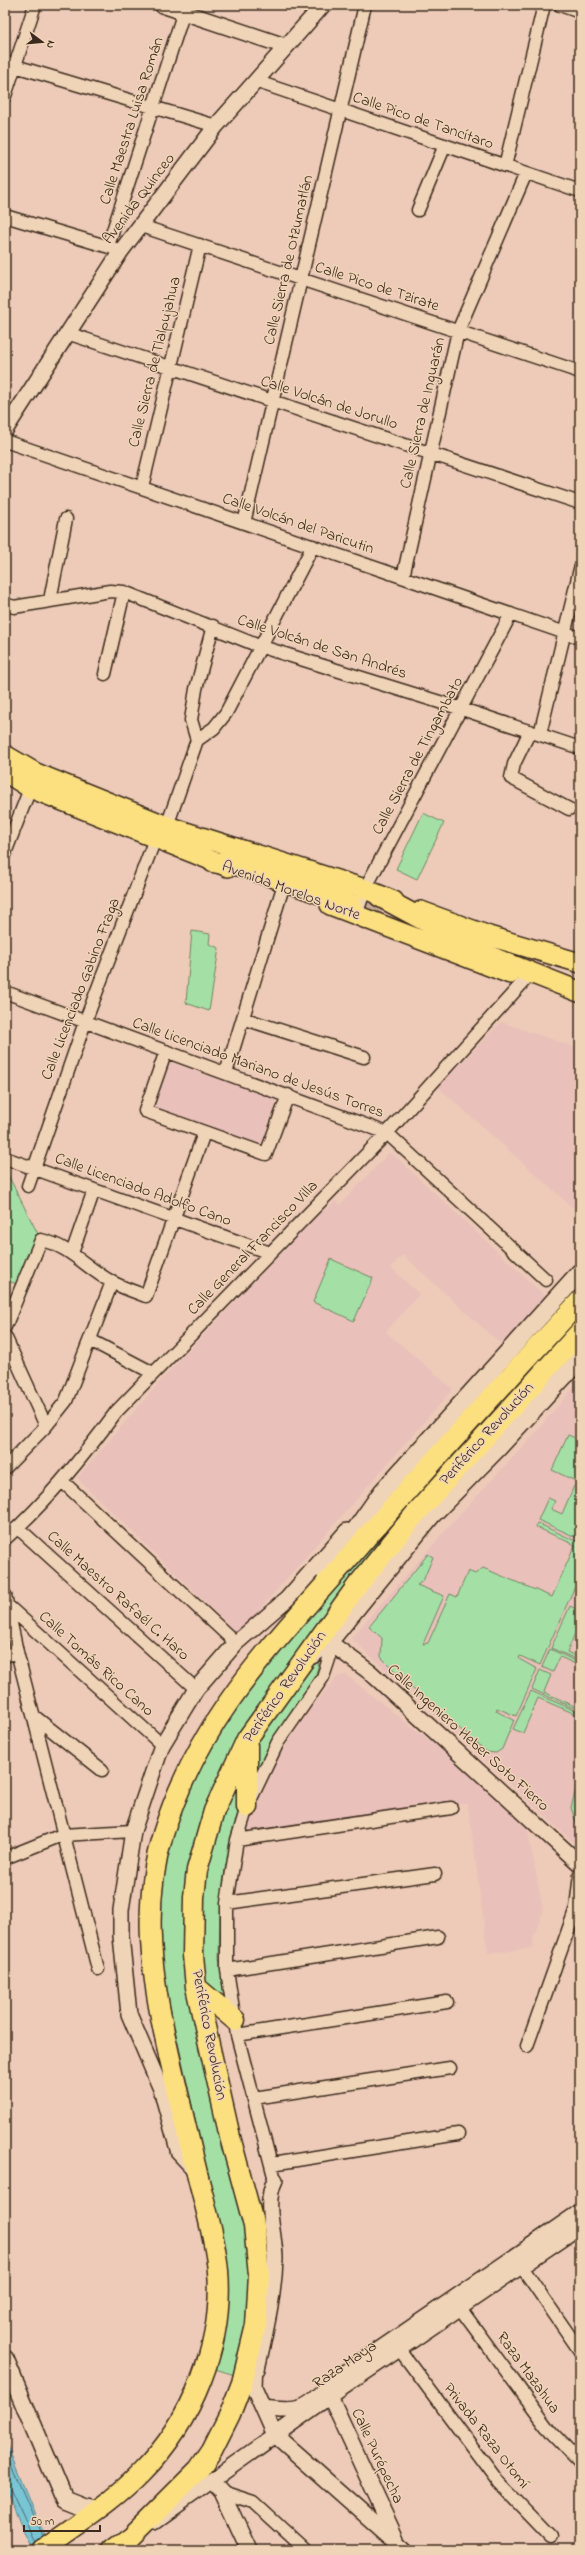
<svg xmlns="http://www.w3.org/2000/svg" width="585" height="2555" viewBox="0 0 585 2555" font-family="'Indie Flower',sans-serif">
<rect width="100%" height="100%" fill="#edcbb8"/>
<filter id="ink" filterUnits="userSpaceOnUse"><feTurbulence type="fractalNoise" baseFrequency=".025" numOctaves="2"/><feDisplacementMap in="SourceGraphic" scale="8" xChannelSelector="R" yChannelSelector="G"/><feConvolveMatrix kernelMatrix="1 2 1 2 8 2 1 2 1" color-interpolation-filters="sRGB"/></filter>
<g filter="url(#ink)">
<path fill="#e9c0ba" d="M501,1022l79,27v165l-142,-127z
M167,1061l110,39 -16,44 -110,-39z
M389,1153l6,3 150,140 -42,50 -100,-91 -12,13 28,26 -33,38 67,57 -215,245 -161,-156 86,-100 161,-170 3,2 8,-9 5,4z
M580,1380v468l-229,-210 103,-117 77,-83z
M346,1675l68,54 26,17 87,80 16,85 -10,27 1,10 -46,5 -20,-149h-31l-191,29 32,-75 29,-45 30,-36z"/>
<path fill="#a4e0a6" stroke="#708562" d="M423,813l21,10 -27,56 -21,-10z
M192,931l18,3 -1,10 10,4 -10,63 -23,-8z
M5,1169l34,67 -19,49 -15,-5z
M331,1259l42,19 -19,43 -41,-19z
M580,1311v8l-57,64 -279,345 -20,36 -22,55 -17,82 63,343 2,57 -12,75 -26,-8 11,-125 -62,-276 -2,-32 5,-73 14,-48 26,-63 58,-84z
M568,1435l12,5v43l-28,-13z
M574,1486l6,3v50l-42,-19 10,-22 7,3 -4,8 11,5z
M537,1523l43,20v32l-40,90 -20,-9 -1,3 18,10 -21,47 -19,-8 -1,3 18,9 -12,29 -6,4 -9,-1 -74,-63 -32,-32 1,-19 -13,-11 59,-73 5,3 -10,24 -6,4 27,11 -21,48 5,-1 22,-49 7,3 11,-26 7,3 8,-6 69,29 23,-52 -39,-18z
M570,1606l10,5v11l-13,30 13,6v3l-29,-13z
M550,1649l30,14v3l-20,-9 -7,15 -11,-5z
M319,1662l-3,12 -66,109 5,-45 52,-69z
M540,1670l11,5 -7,17 30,14 -1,2 -41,-19z
M531,1691l49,22v3l-42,-18 -15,35 -10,-4z
M243,1759l-1,46 -17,64 -5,46 -1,43 7,49 -25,-25 1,-96 10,-48z
M580,1772v61l-9,-25z"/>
<path fill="#78c5d6" stroke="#60878c" d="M5,2440l33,82 17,28h-21l-12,-21 -17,-42z"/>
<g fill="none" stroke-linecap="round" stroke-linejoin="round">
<path stroke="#536868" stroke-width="1" d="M5,2451l37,85
M5,2487l5,2 25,53"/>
<path stroke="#c9ab99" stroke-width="20" stroke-dasharray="20 10" stroke-linecap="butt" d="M362,909l74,24"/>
<defs>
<path id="minor" d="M560,5l20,7
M5,63l211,63
M255,81l325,110
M5,96l30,-91
M505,166l39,-161
M418,210l27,-65
M5,216l111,33
M141,226l439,146
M108,246l78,-241
M67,333l513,170
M5,441l575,197
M142,487l58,-242
M244,523l121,-518
M403,577l55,-246 68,-158
M50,600l16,-81
M5,604l9,3 96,-16 14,1 135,54 203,63 118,39
M105,674l19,-82
M530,731l-16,33 -3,14 58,31
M540,734l40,-165
M197,740l17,-12 12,-15 87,-167
M5,853l28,-72
M356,915l9,-26 146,-275
M5,992l382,141 159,147
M245,1019l119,38
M166,1051l-21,60 121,43 22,-59
M226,1073l57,-186
M5,1158l265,95
M28,1186l57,-164 70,-183 12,-13 30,-86 -6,-20 5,-31 17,-63
M72,1253l22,-63
M5,1327l36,-87c29,6 46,29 71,42 11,6 23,10 34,14l58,-163
M5,1336l41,90
M90,1340l63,33
M5,1468l41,-42 20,-25 46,-119
M62,1481l174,162
M18,1528l178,161
M5,1539c42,-37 78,-82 111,-127l271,-279 138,-153
M5,1595l12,57 81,317
M8,1606l154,139
M5,1656l12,-4
M35,1717l67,53
M237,1840l214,-32
M5,1858l57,-23 71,-4
M227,1903l208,-29
M227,1970l211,-33
M237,2035l210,-33
M527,2046l49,-138 4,-34
M254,2098l196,-30
M272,2164l186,-30
M275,2180l-38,-145 -10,-65v-67l10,-63 10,-33 31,-65 45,-65 6,-18v-17
M522,2267l58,84
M454,2300l98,133 28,29
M400,2350l99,133 52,54
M222,2492l31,10 52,48"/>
<path id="tertiary" d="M162,5l123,41
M5,430l116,-179 95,-125 107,-121
M329,1642l42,31 209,191
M196,2171l-17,-18 -18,-64 -32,-75 -8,-78v-26l12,-79 29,-86 34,-56 40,-46 51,-44 60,-68
M255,2358l-1,30 21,47 130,115
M257,2369c8,-36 17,-73 18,-110 0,-26 -12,-55 0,-79
M331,2387l-1,9 66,143
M263,2408c36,5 45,2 69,-26l248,-170
M212,2481l10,11 27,58
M155,2521l175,-125 250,-170"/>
<path id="secondary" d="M325,1573l57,-81 198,-220
M312,1655l17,-13 103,-127 67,-68 81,-88
M5,2359l59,140 20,8 14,2"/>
<path id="primary" d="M5,755l31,18 131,53 198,63 29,12
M5,772l25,16 198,79
M330,905l180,69
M421,911l68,25 91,27"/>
<path id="trunk" d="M213,862l29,4 110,39
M379,896l117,63 84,33
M247,1745v62
M196,1987l39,33
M42,2550c33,-25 70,-47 99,-77 52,-52 83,-130 77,-202 -3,-34 -14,-69 -22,-102 -11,-45 -22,-91 -32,-137 -14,-66 -21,-133 -1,-198 36,-117 111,-190 189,-280 74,-86 151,-170 228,-253
M113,2550l19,-14 67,-67 13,-19 18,-36 12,-31 14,-58 3,-50 -5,-49 -24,-89 -34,-150 -3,-32 1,-58 3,-27 17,-59 33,-72 110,-153 59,-73 164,-181"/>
</defs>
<use href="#minor" stroke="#3b2a1e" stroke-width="15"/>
<use href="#tertiary" stroke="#3b2a1e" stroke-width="18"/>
<use href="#secondary" stroke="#3b2a1e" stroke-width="20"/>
<use href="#primary" stroke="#3b2a1e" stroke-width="22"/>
<use href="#trunk" stroke="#3b2a1e" stroke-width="23"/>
<use href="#minor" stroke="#f0d4b7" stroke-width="12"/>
<use href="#tertiary" stroke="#f0d4b7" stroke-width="15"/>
<use href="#secondary" stroke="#f0d4b7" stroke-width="17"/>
<use href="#primary" stroke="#fce080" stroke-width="19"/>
<use href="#trunk" stroke="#fce080" stroke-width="20"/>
</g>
</g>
<g text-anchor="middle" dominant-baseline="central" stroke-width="3" stroke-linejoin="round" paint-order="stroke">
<g font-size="16" fill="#3b2a1e" stroke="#f0d4b7">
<text transform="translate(132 121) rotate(-72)">Calle Maestra Luisa Román</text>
<text transform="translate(423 121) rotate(19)">Calle Pico de Tancítaro</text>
<text transform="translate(139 199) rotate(-53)">Avenida Quinceo</text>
<text transform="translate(289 260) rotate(-77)">Calle Sierra de Otzumatlán</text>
<text transform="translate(377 287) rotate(18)">Calle Pico de Tzirate</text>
<text transform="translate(155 362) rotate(-76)">Calle Sierra de Tlalpujahua</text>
<text transform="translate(329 403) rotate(18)">Calle Volcán de Jorullo</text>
<text transform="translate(423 413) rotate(-77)">Calle Sierra de Inguarán</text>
<text transform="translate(298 524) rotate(19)">Calle Volcán del Paricutin</text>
<text transform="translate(322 647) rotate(18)">Calle Volcán de San Andrés</text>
<text transform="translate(418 756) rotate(-62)">Calle Sierra de Tingambato</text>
<text transform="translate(291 891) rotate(20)">Avenida Morelos Norte</text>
<text transform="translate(81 989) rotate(-69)">Calle Licenciado Gabino Fraga</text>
<text transform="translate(258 1068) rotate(20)">Calle Licenciado Mariano de Jesús Torres</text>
<text transform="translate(143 1190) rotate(20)">Calle Licenciado Adolfo Cano</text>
<text transform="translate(253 1248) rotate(-46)">Calle General Francisco Villa</text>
<text transform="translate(487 1434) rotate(-48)">Periférico Revolución</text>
<text transform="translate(118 1596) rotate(42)">Calle Maestro Rafaél C. Haro</text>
<text transform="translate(96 1664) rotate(42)">Calle Tomás Rico Cano</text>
<text transform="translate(285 1687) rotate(-55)">Periférico Revolución</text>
<text transform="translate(468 1738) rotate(42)">Calle Ingeniero Heber Soto Fierro</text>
<text transform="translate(209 2035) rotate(79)">Periférico Revolución</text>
<text transform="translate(345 2365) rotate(-34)">Raza Maya</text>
<text transform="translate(528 2373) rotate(54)">Raza Mazahua</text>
<text transform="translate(486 2436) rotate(52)">Privada Raza Otomí</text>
<text transform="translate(377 2456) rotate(65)">Calle Purépecha</text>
</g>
</g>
<rect width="585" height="2555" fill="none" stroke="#f0d4b7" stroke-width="20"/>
<rect x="10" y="10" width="565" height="2535" fill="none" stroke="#3b2a1e" stroke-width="1.5" filter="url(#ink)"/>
<g transform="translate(42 42) rotate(106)" stroke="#f0d4b7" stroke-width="3" paint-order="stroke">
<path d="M0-3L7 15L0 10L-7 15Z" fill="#3b2a1e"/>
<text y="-6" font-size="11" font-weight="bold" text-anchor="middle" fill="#3b2a1e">N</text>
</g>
<path d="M24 2525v6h76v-6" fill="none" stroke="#3b2a1e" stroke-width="2"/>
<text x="30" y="2525" font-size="12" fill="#3b2a1e" stroke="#f0d4b7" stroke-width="3" paint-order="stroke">50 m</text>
</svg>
